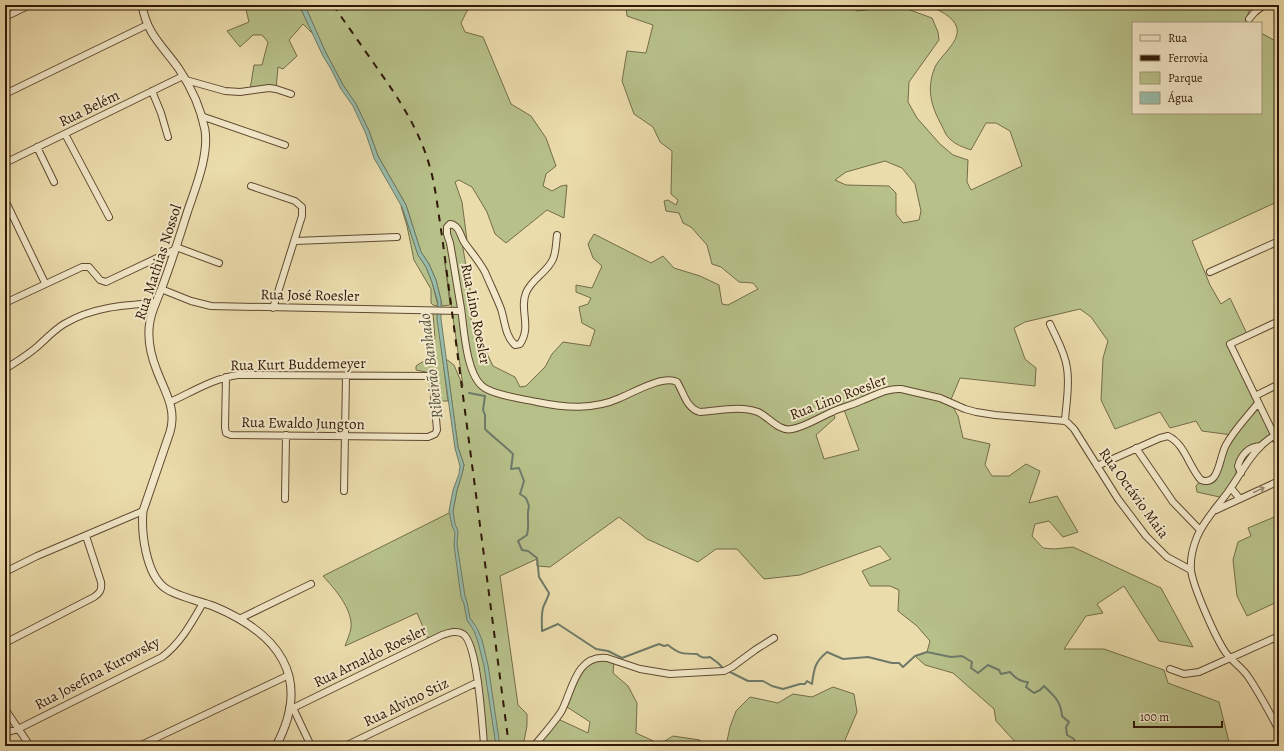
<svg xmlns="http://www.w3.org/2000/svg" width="1284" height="751" viewBox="0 0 1284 751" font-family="Alegreya,serif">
<rect width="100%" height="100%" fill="#ebdcac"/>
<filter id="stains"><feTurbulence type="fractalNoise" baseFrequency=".005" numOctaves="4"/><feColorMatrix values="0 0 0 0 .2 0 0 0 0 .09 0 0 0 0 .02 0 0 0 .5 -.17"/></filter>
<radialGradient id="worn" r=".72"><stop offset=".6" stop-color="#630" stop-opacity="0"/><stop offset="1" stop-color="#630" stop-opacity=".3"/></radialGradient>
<path fill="#b7c089" stroke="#746c48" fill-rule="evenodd" d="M245,5h54l15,30 -11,-11 -14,16 8,16 -14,13 -5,-2 -2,22 -26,1 4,-25h8l6,-23 -6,-7h-9l-13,12 -13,-16 22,-9z
M304,5h156l8,4 -7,14 4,9 18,5 28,67 20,12 15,22 10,28 -10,8 -3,12 9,5 9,-5 6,-1 -3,33 -17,-8 -41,33 -11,-9 -8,-22 -15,-25 -13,-7 -4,2 7,20 6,46 -7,-11 11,63 -1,19 3,12 9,14 10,21 22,11 5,10 6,-1 19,-19 7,-13 11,-12 27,4 5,-16 -13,-7 -3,-16 9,-3 3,-6 -15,-6v-7l16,3 10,-22 -9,-8 -5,-14 6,-10 57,29 12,-7 11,12 26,8 19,9 3,19 6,1 30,-16 -5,-6 -14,-1 -18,-15 -9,-3 -5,-19 -16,-18 -8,-4 -4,-10 -13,-2 -2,-10 4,-1 8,5 2,-5 -7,-6 1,-43 -12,-9 -7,-15 -19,-13 -12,-33 5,-30 19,2 7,-28 -26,-9 -1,-11h221l10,6 42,-5 33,12 6,14 1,8 -30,42 -1,20 9,16 23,26 13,11 15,5 -1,22 4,8 51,-24 -12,-35 -14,-8h-10l-15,27c-8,-3 -15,-5 -21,-11 -4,-3 -6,-9 -8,-13 -11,-20 -16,-37 -7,-59 5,-11 25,-25 22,-39 -3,-12 -20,-19 -31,-23h325l-6,18h-112v90h128v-80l18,10v158l-87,40 18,44 11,19 9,-6 18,38 -18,8 44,91 -37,26 -1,11 1,7 -13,19 -27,-6 -1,-6 5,-6h10l21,-45 -30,-4 -6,-10 -26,7 -10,-16 -45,17 -14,-29 2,-42 5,-17 -17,-24 -11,-8 -55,13 -11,6 11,31 11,9 -1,18 -75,-8 -10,24 8,14 5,22 27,6 -5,21 7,11h17l17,-12 14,7 -11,32 28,-7 21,36 -15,5 -14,-16 -14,3 -3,12 11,12 11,1 19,-2 88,41 32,59 -34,-6 -35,-55 -27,18 6,9 -17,3 -22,33h40l60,21 4,13 51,19 11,44h-211l-23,-25 -2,-12 -41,-36 -28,-8 -10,-9 12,-4 3,-11 -13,-15 -19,-15 1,-21 -9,-4h-20l-8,-15 29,-12 -11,-13 -80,29 -36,4 -27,-30h-21l-18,13 -51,-23 -28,-22 -69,50 -13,-1v-7l-37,17 18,129 9,9v12l-4,20h-39l-12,-97 -13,-17 -30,9 -12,-28 -72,33c2,-6 5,-12 6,-18 2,-19 -17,-40 -28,-52l130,-65 4,-21 5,-16 2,-9 -6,-18 -12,-88 8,6 9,21 -18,-123 5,42 -8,1 -1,-6 -5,-20 -7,-16 -8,-12 -15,-47 -28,-49 -9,-25 -13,-27 -13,-19 -17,-32zM885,161l17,7 13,16 6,27 -2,9 -16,3 -7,-9v-21l-7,-7 -43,-1 -11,-5 11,-8zM843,407l16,43 -35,9 -8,-24 19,-17 -2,-7z
M401,206l1,1 16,48 8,12 6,15 6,24 -5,-1 -2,-2v-14l-17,-29 -7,-34z
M437,312l11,89h-12l-2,-25 -4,-3 -14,-3v-4l11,-7v-17l8,-3 -2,-26z
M1279,515v86l-32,15 -10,-20 -4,-36 5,-18 13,-6 -3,-8z
M594,659l20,2 -1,12 15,13 9,17 -1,30 24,11 13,-8 27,4 6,6h-162l-4,-7 16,-21 32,15 2,-11 -26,-17 12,-30z
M833,687l21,7 3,18 -12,28 3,6h-122l4,-19 6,-16 14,-14 28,6 15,-9 19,3z"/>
<path fill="#98bcaa" stroke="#6e7a69" d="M299,5h5l3,5 19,43 17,32 13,19 13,27 9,25 28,49 15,47 8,12 7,16 5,21v18l17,128 6,18 -2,9 -5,16 -4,21 2,13 3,7 -1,13 8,52 2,6 3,16 7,10 5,12 6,25 12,81h-4l-12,-80 -6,-24 -4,-11 -7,-11 -3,-16 -3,-7 -7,-52 1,-13 -3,-6 -3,-15 4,-21 6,-16 1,-8 -5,-18 -18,-129 1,-17 -6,-20 -6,-15 -8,-12 -16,-48 -28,-49 -8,-24 -13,-28 -12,-17 -10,-20 -8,-13z"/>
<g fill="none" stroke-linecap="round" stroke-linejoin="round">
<path stroke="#6e7a69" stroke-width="2" d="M469,393l16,3 -2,14 2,5v14c9,9 19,16 28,25l-2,15 8,-1 5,13 -4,13 6,4 3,8c-3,11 1,18 -2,29l-9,6 4,9 6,1 9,7 2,19 10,16c-1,5 -5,11 -6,15 -2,8 -1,15 -1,23l16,-7 38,25 12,2 14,7 37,-14 5,2 4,-1c11,9 15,9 29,9 4,4 7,4 13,3l8,6 6,6
M730,672l18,9h15l9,5 11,3 17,-5h5l2,-3 5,3c2,-16 3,-22 15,-32l16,7 25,-2 24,6h7l4,4 12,-11 12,-4 24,5 11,-1 10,6 -1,6 7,5 10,-8 11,5 2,4 9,-2c5,6 10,10 18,10l-2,5 8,6 6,-3 4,-4c10,10 17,15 18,30l7,6 -3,5 1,8 7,4 2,7"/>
<defs>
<path id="minor" d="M5,17l25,-12
M1249,19l6,-7 9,-7
M186,80l39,11 15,1 29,-4 7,1 15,5
M152,91l9,22 7,24
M5,94l142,-69
M201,116l84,29
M65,134l44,83
M37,147l17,35
M5,163l178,-87
M251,186l44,15 7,6v9l-29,92
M5,200l40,83
M557,235c-1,8 -1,17 -4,24 -6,14 -22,20 -27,34 -7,17 6,33 -6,51l-5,1c-10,-9 -10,-24 -14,-36 -5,-13 -11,-25 -16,-37 -6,-11 -14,-20 -21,-30 -4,-7 -5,-17 -14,-18l-3,3v7l3,9c4,22 7,43 11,65 3,21 5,64 21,78 10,9 41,13 55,16 29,6 56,8 83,-4 14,-6 43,-23 57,-16 7,11 9,26 23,30 18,-1 40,-7 58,0 11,5 21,20 34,17 13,-2 28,-12 40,-17 10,-5 21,-7 31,-12 13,-5 24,-12 38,-11l39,9 25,11 11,3 19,3 70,6 3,2 6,6 44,70 28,37 21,21 24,13
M295,241l102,-4
M176,247l43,16
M1210,272l69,-31
M161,289l30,12 20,5 250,5
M5,303l77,-36h7l11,13 6,2 70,-33
M1279,321l-49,23 49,101
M1050,324c6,14 15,28 17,44 3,17 -1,36 -2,53
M5,369c11,-7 23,-14 33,-23 8,-7 16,-16 26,-22 28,-17 60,-19 92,-21
M1255,396l24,-12
M170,402c22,-10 44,-24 68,-27l193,1 2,8 4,46 -2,4 -7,3 -197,-2 -5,-2 -1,-6 1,-50
M1279,433c-25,12 -36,38 -51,59 -10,14 -24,28 -31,45 -4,10 -7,22 -6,33 2,17 25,69 35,83 6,8 15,14 21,22 12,17 22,37 32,55
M1136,448l37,54 27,28
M1097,466l63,-28 8,-2c17,8 21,31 33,44 5,2 10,1 13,-3 6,-8 7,-23 12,-32 8,-15 22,-29 32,-42
M1241,473l-3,-7c3,-11 11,-20 23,-20
M1231,488l9,11
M344,491l2,-115
M285,499l1,-64
M1216,510l63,-29
M5,572l32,-16 106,-45
M239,619l72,-35
M5,643l89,-46c6,-4 8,-7 7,-15l-15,-46
M1170,669l14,5 15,-2 80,-36
M289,708h4l149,-73c7,-2 14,-5 21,-1 15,10 19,90 21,110l-4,2
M293,708l18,38
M5,709l25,37
M5,733l13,-4 144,-72c19,-14 30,-35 41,-54
M139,746l150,-71
M345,746l133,-64
M534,746c9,-11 19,-22 27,-34 11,-19 14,-58 46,-54l33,11 30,5 54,-3 8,-4 23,-17 19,-12"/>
<path id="tertiary" d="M142,5c5,30 21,41 37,64 12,18 22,40 26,61 4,26 -10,59 -18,83 -8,25 -16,51 -26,77 -4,10 -9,20 -11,31 -3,16 1,35 7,50 8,21 20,38 13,61l-27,79c-2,22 3,63 22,77 11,8 34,13 48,18 65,27 100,71 63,140"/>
</defs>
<use href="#minor" stroke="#5f4930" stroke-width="8"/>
<use href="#tertiary" stroke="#5f4930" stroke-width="9"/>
<use href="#minor" stroke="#f2e8c9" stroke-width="6"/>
<use href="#tertiary" stroke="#f2e8c9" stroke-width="7"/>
<path stroke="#301807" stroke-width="2" stroke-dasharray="7 7" stroke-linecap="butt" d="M333,5c14,20 28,40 42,60 22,31 43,62 54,99 7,23 9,48 13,72l67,510"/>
</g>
<defs><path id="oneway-shaft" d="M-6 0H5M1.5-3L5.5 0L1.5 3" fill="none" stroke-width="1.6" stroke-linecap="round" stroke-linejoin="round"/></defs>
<use stroke="#9b8a72" href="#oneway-shaft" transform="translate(1259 490) rotate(-25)"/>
<g text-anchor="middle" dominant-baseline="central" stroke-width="4" stroke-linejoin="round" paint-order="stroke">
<g font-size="15" fill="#301807" stroke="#f2e8c9">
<text transform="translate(89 108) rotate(-26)">Rua Belém</text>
<text transform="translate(158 262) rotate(-72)">Rua Mathias Nossol</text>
<text transform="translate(310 295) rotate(1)">Rua José Roesler</text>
<text transform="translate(476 314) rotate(79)">Rua Lino Roesler</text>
<text transform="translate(298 364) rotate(-1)">Rua Kurt Buddemeyer</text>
<text transform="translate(838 397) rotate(-21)">Rua Lino Roesler</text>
<text transform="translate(303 423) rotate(1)">Rua Ewaldo Jungton</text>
<text transform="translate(1134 493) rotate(54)">Rua Octávio Maia</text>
<text transform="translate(370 656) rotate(-26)">Rua Arnaldo Roesler</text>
<text transform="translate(97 673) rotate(-28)">Rua Josefina Kurowsky</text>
<text transform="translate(406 702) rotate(-26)">Rua Alvino Stiz</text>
</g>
<g font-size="16" font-style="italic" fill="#545140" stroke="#f2e8c9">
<text transform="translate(431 366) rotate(-97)">Ribeirão Banhado</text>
</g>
</g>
<rect width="1284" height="751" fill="none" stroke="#ebdcac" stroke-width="20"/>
<rect x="6" y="6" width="1272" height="739" fill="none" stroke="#301807" stroke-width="2"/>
<rect x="10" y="10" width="1264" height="731" fill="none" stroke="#301807"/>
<rect x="1132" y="22" width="130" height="92" fill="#f2e8c9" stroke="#a4957b"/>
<rect x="1140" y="35" width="20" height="6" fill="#f2e8c9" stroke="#a4957b"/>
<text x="1168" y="42" font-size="12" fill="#301807">Rua</text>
<rect x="1140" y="55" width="20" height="6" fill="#301807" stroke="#a4957b"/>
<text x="1168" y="62" font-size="12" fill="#301807">Ferrovia</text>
<rect x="1140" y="72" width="20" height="12" fill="#b7c089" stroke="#a4957b"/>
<text x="1168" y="82" font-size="12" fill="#301807">Parque</text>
<rect x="1140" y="92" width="20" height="12" fill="#98bcaa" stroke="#a4957b"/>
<text x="1168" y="102" font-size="12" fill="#301807">Água</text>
<path d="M1134 721v6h88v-6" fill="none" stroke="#301807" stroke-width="2"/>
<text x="1140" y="721" font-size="12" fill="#301807" stroke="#f2e8c9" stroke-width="3" paint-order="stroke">100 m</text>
<rect width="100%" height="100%" filter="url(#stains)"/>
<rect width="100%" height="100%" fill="url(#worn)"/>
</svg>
